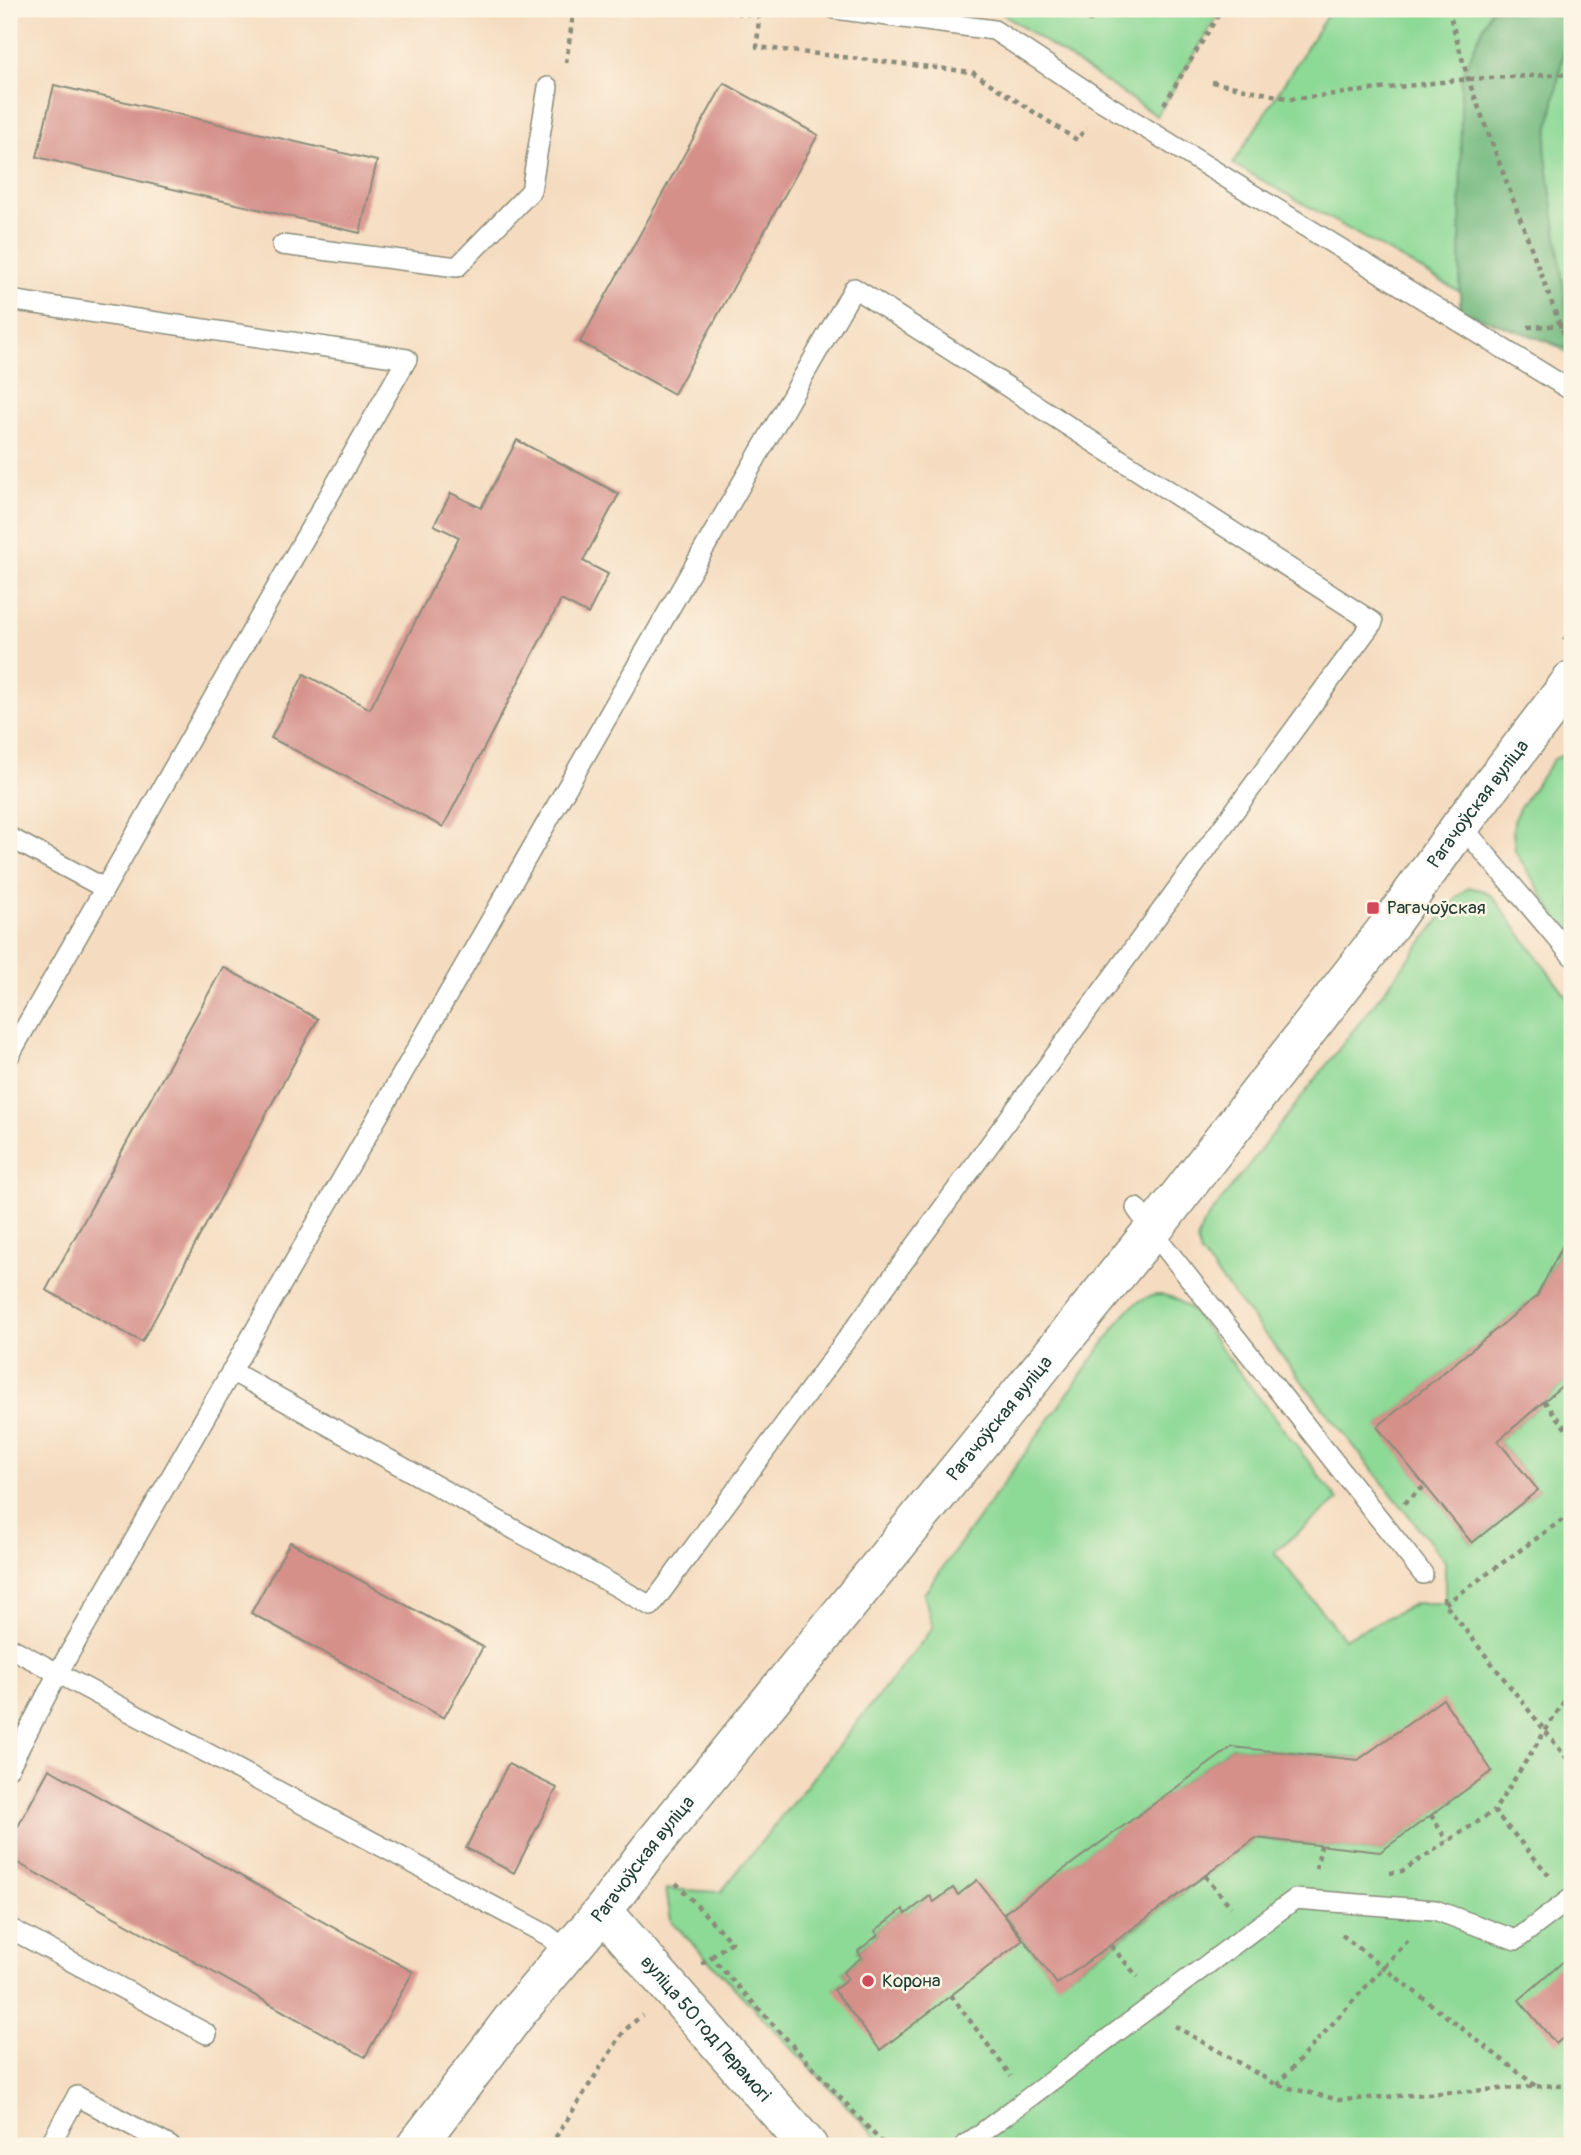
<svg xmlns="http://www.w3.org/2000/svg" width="1581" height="2155" viewBox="0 0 1581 2155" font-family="Pangolin,sans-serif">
<rect width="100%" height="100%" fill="#fcf5e5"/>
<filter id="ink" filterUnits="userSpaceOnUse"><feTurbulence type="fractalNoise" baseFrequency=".0143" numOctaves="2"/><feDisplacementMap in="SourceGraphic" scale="14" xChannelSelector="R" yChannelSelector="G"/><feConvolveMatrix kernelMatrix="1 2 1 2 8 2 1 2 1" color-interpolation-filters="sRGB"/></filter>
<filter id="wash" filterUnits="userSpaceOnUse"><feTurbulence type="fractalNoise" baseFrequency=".00686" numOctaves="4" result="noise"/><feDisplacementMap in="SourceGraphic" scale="28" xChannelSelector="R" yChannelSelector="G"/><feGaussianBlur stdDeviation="1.57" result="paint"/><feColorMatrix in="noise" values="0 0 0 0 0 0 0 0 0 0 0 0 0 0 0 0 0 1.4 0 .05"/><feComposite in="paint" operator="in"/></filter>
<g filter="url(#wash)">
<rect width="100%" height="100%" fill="#f5dcc0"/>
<path fill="#8dd996" stroke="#568b65" stroke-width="2" fill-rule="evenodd" d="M1004,9h218l-65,107 -154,-102z
M1331,9h241v346l-339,-191z
M1572,744v198l-57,-91 -2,-21 2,-13 5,-10 34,-48 10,-4z
M1469,887l15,4 9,6 79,107v223l-35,69 -159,131 94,116 66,-53 -40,-49 74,-64v769l-38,-2 -3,2h-646l-214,-225 -5,-32 55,3 212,-264 -9,-34 203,-283c23,-22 43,-21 66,1l145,188 -64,52 70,87 72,-36h29v-42l-244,-307 -4,-13 6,-17 254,-327zM1232,1747l259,24 -111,81 -124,-14 -145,108 -54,37 -53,-69zM953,1888l5,7 -124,95 14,-11 -5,-7 19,-15 -4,-6 20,-16 -3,-4 27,-22 4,5 23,-18 5,6z"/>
<path fill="#72b97f" stroke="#487b5a" stroke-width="2" d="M1491,9h81l-27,139 27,202 -112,-39 1,-234z"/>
<g id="blocks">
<path fill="#d5908a" d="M1082,9h32l-25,13z
M724,83l94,52 -144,259 -94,-52z
M54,85l323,76 -17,72 -323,-76z
M517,440l102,54 -36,67 25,13 -20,40 -27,-14 -118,227 -172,-89 33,-64 66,35 89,-172 -25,-12 17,-32 30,15z
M223,967l95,52 -176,323 -96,-52z
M1572,1227v150l-74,64 40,49 -66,53 -95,-116 160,-131z
M290,1542l193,105 -39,71 -193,-105z
M1443,1699l49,72 -112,81 -124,-14 -199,146 -53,-71 228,-166 126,13z
M508,1764l49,24 -43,85 -48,-25z
M49,1769l364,203 -48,85 -356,-199v-15z
M977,1880l46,60 -143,110 -46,-60 14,-11 -5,-7 19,-15 -4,-6 20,-16 -3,-4 28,-22 3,5 24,-18 4,6 19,-14 5,7z
M1572,1954v76l-16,14 -37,-44z"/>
</g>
</g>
<g filter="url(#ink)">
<use href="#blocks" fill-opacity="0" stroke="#8a8c7a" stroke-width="2"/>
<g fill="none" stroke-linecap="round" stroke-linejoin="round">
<defs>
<path id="lane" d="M835,9l159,21 109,72 469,289
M282,245l175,22 74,-76 17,-104
M9,300l398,59 -398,697
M1461,825l111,131
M9,837l95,51
M1136,1208l16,23 271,343
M9,1647l538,288 21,16
M9,1768l49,-95 796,-1385 519,334 -722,984 -420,-235
M9,1928l198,106
M49,2146l28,-50 93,50
M964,2146l331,-247 140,11 81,30 54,-41"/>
<g id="street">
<path id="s1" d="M603,1911l205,235"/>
</g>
<g id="secondary">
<path id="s2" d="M416,2146l101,-133 86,-102 44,-59 505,-621 239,-308 70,-98 111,-145"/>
</g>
</defs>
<use href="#lane" stroke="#8a8c7a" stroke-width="22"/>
<use href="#street" stroke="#8a8c7a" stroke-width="41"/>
<use href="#secondary" stroke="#8a8c7a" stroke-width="41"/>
<path stroke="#8a8c7a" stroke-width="4.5" stroke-dasharray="5 5" stroke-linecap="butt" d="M707,9l52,7 -2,31 215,25 105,68 9,-12
M1448,9l20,70 92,246 12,27
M566,63l8,-54
M1212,82l79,17 177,-20 104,-5
M1164,104l58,-95
M1528,327l44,-2
M1564,640l8,-12
M1544,1401l25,32
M1572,1429l-3,4 3,5
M1404,1503l21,-17
M1444,1597l1,7 127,161
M1445,1604l127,-91
M1431,1815l16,26
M1316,1869l5,-23
M1390,1873l12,-2 92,-60
M1549,1875l-55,-64 78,-122
M1205,1876l26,31
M676,1883l55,59 -20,15
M1342,1935l194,151
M1111,1946l27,31
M702,1964l9,-7 174,189
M951,1995l60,81
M1175,2026l102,59 63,15 232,-16
M1277,2085l133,-147
M550,2146l74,-115 18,-16"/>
<use href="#lane" stroke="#fff" stroke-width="19"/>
<use href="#street" stroke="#fff" stroke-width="38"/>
<use href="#secondary" stroke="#fff" stroke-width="38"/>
</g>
</g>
<g fill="#d1495b" stroke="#fcf5e5" stroke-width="2.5">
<rect x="1366" y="901" width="14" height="14" rx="3.5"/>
<circle cx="868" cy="1981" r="7"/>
</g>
<g text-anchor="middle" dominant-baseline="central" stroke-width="5" stroke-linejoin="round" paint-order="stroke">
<g font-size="19" fill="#1f3d34" stroke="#fcf5e5">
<text stroke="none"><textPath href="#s2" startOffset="1712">Рагачоўская вуліца</textPath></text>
<text stroke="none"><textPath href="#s2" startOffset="933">Рагачоўская вуліца</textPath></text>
<text stroke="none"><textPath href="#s2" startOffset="366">Рагачоўская вуліца</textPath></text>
<text stroke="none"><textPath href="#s1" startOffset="156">вуліца 50 год Перамогі</textPath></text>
</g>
<g font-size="19" fill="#1f3d34" stroke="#fcf5e5" text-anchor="start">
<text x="1387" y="908">Рагачоўская</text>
<text x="882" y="1981">Корона</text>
</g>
</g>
<rect width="1581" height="2155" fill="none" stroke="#fcf5e5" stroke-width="35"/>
</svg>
